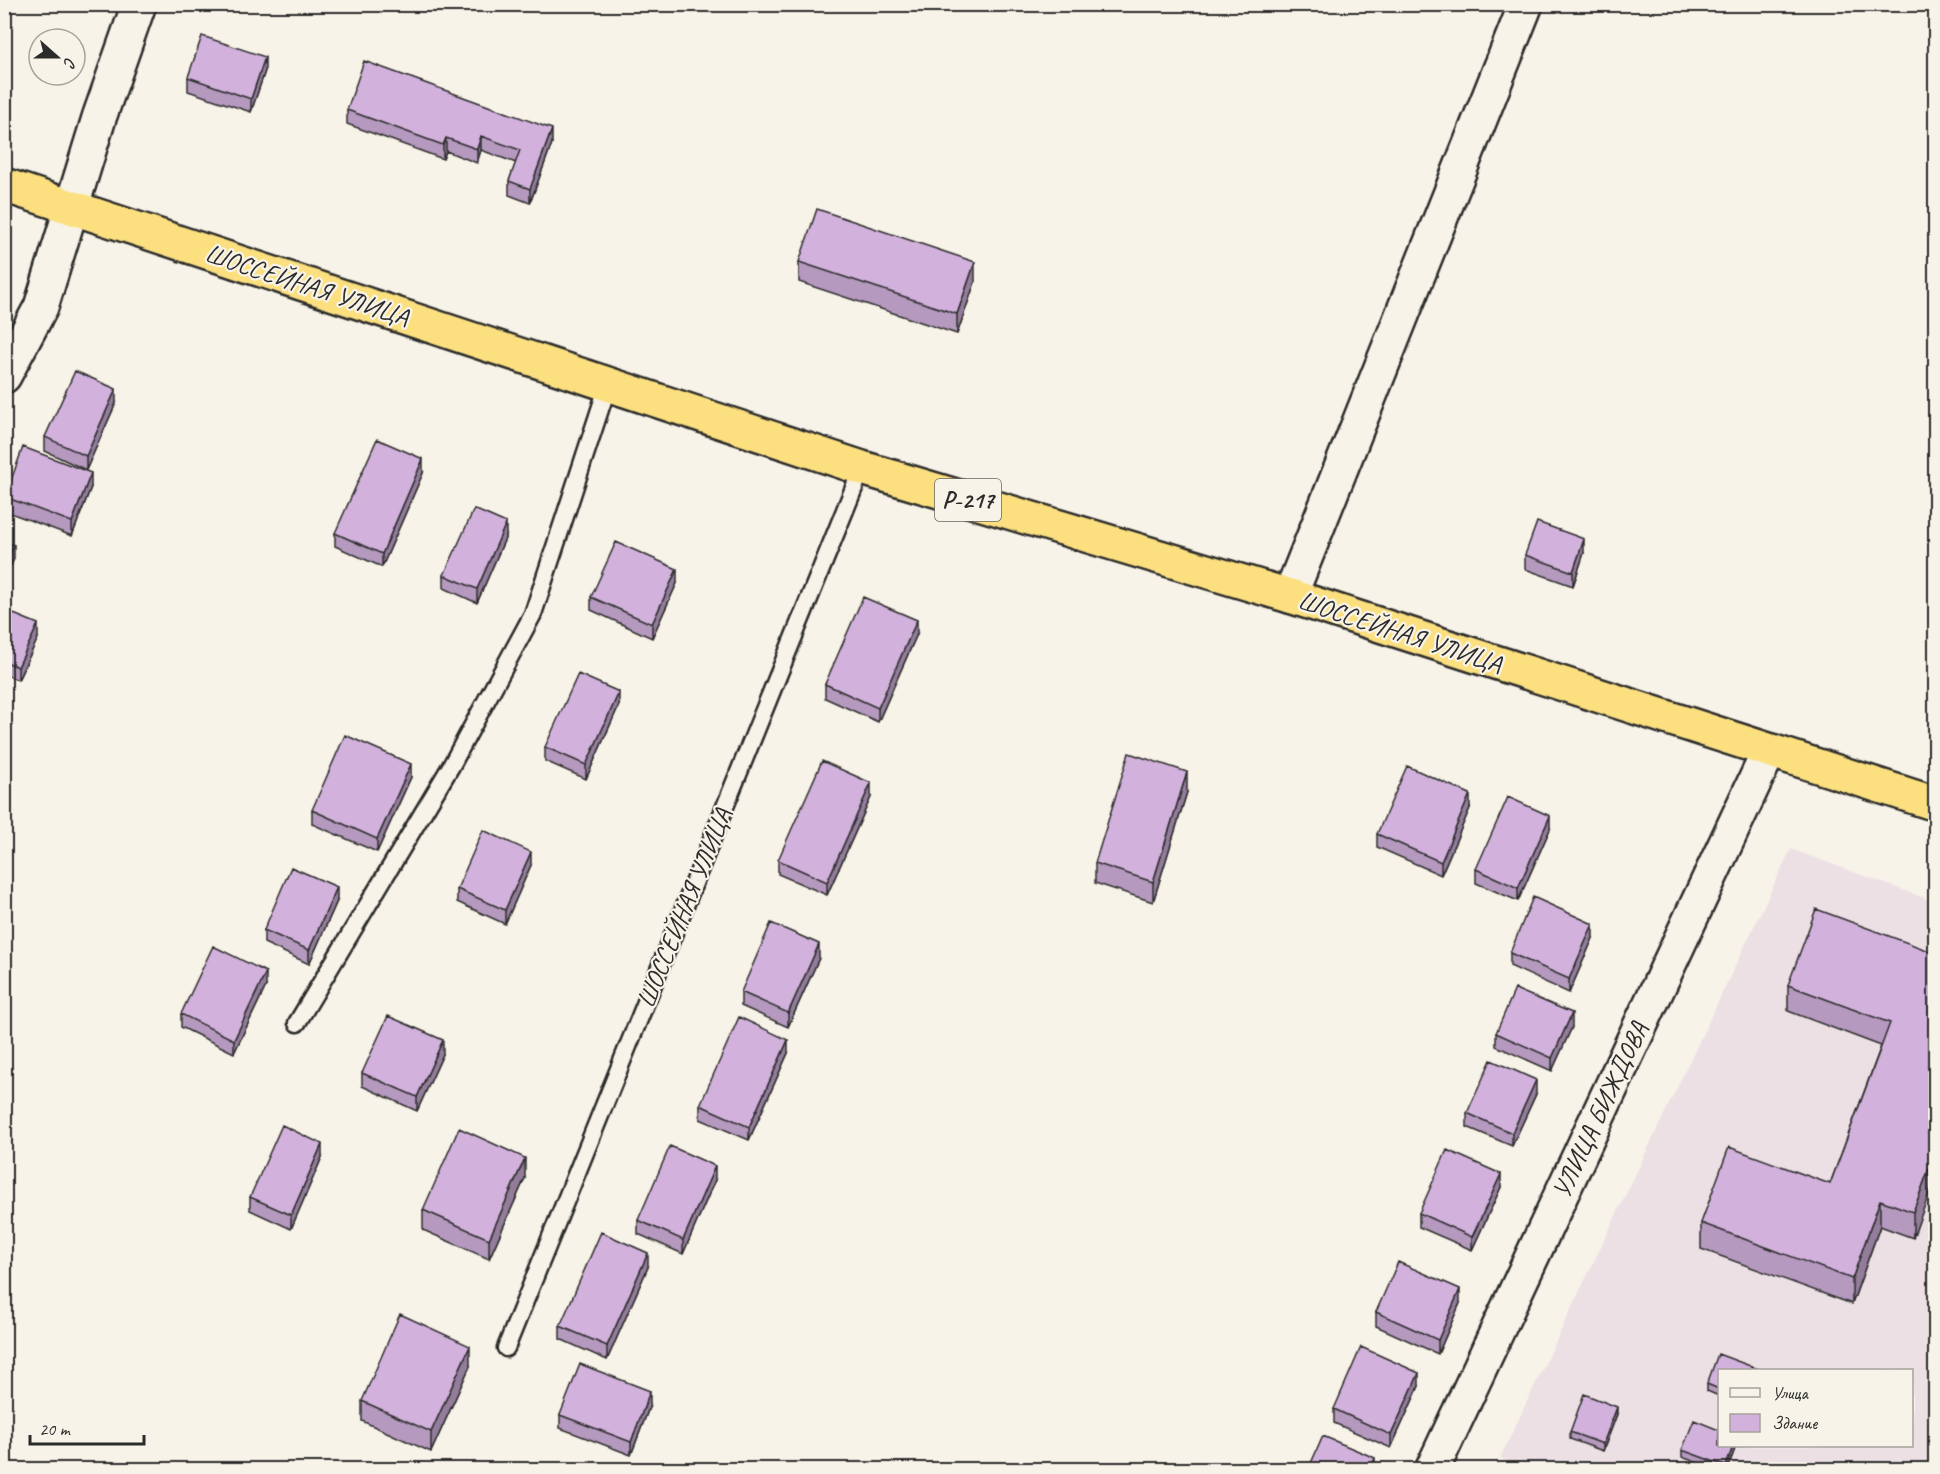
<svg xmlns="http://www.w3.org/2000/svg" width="1940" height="1474" viewBox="0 0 1940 1474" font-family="Caveat,sans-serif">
<rect width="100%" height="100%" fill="#f7f3e8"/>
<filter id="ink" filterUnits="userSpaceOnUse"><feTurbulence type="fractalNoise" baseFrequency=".0167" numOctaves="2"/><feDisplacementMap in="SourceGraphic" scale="12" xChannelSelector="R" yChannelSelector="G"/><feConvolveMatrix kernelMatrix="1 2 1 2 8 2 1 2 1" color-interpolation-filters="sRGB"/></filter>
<g filter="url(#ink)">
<path fill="#ece0e5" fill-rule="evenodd" d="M1791,849l144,53v567l-404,1 -31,-12zM1720,1370h192v76h-192z"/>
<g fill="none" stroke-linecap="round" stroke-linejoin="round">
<defs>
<path id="lane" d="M297,1023l154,-257 82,-152 75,-229
M506,1348l356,-880"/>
<path id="street" d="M4,376l37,-69 58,-189 40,-114
M1290,596l236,-592
M1432,1470l337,-719"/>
<path id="highway" d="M4,185l858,283 428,128 646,208"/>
</defs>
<use href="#lane" stroke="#2b2b2b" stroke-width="21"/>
<use href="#street" stroke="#2b2b2b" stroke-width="38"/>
<use href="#highway" stroke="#2b2b2b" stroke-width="38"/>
<use href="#lane" stroke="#f7f3e8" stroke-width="16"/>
<use href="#street" stroke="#f7f3e8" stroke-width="33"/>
<use href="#highway" stroke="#fce080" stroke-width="33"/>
</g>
<path fill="#b599be" stroke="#2b2b2b" stroke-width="1.5" d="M265,71l-14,41 -63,-21v-14z
M347,110l205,33 -22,60 -21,-8v-14l7,-18 -35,-13 -4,13 -31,-12 -3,8 -96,-35z
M799,262l176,20 -18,52 -158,-52z
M116,403l-30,67 -41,-19v-14z
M423,473l-41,94 -47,-21v-13z
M91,487l-19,49 -67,-25v-14z
M506,536l-29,67 -33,-15v-13z
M1584,553l-11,33 -48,-17v-14z
M677,583l-25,55 -61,-28v-13z
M4,610l34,28 -20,42 -14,-6z
M917,634l-39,88 -53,-24v-14z
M619,705l-33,74 -41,-18v-14z
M411,777l-34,75 -65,-28v-14z
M1187,792l-34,110 -58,-19v-20z
M871,797l-44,98 -49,-21v-14z
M1470,808l-29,67 -64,-28v-13z
M1550,829l-32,72 -42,-18v-14z
M531,865l-26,59 -48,-22v-13z
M337,901l-28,63 -45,-21v-13z
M1593,938l-24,55 -59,-27v-13z
M1935,953l-22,285 -33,-12 -28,78 -151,-55v-26l129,-39 51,-138 -93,-35v-26z
M819,958l-31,69 -47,-21v-14z
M266,986l-32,67 -53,-26v-13z
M1572,1027l-20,44 -56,-25v-13z
M788,1053l-39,87 -49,-21v-14z
M443,1054l-26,57 -55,-25v-13z
M1536,1094l-24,52 -45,-19v-14z
M322,1157l-31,72 -41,-19v-13z
M525,1178l-36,81 -66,-29v-20z
M715,1180l-32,74 -45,-20v-14z
M1501,1187l-29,63 -53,-23v-14z
M648,1267l-41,93 -47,-21v-13z
M1460,1303l-22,51 -62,-28v-14z
M470,1366l-39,86 -69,-31v-20z
M1719,1371v25l-12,-5v-7z
M1935,1373v19l-1,-1v-14z
M1419,1386l-28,62 -57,-25v-14z
M650,1405l-19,50 -71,-27v-13z
M1617,1414l-14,37 -33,-12v-7z
M1719,1446h17l-9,24h-10l-35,-13v-7z"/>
<path fill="#937d9b" stroke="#2b2b2b" stroke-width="1.5" d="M265,57v14l-14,41v-13z
M552,129v14l-22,60v-14z
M481,136v14l-4,13v-14z
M446,138v13l-3,8v-14z
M975,262v20l-18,52v-20z
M116,389v14l-30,67v-14z
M423,459v14l-41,94v-13z
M91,473v14l-19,49v-14z
M506,523v13l-29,67v-14z
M1584,539v14l-11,33v-14z
M14,545v14l-10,21v-13z
M677,569v14l-25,55v-14z
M917,620v14l-39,88v-14z
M38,624v14l-20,42v-13z
M619,692v13l-33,74v-14z
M411,764v13l-34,75v-13z
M1187,772v20l-34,110v-20z
M871,783v14l-44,98v-13z
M1470,794v14l-29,67v-13z
M1550,816v13l-32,72v-13z
M531,852v13l-26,59v-14z
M337,887v14l-28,63v-14z
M1593,924v14l-24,55v-14z
M819,944v14l-31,69v-14z
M266,972v14l-32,67v-13z
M1572,1013v14l-20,44v-13z
M443,1040v14l-26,57v-14z
M788,1040v13l-39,87v-13z
M1536,1080v14l-24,52v-13z
M322,1144v13l-31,72v-14z
M1935,1152v25l-22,61v-26z
M525,1158v20l-36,81v-20z
M715,1166v14l-32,74v-14z
M1501,1174v13l-29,63v-13z
M1880,1200v26l-28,78v-25z
M648,1253v14l-41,93v-14z
M1460,1289v14l-22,51v-14z
M470,1346v20l-39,86v-20z
M1419,1373v13l-28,62v-13z
M650,1391v14l-19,50v-13z
M1617,1407v7l-14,37v-7z
M1733,1446h3l-9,24h-1v-4z
M1375,1458v12h-5z"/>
<path fill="#d2b2dd" stroke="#2b2b2b" stroke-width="1.5" d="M202,36l63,21 -14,42 -63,-22z
M364,61l188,68 -22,60 -21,-8 11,-31 -39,-14 -4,13 -31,-11 -3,7 -96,-35z
M817,209l158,53 -18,52 -158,-52z
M75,371l41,18 -30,67 -41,-19z
M377,439l46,20 -41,95 -47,-21z
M23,447l68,26 -19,49 -67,-25z
M474,509l32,14 -29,66 -33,-14z
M1537,522l47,17 -11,33 -48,-17z
M4,541l10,4 -10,22z
M616,542l61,27 -25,55 -61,-27z
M863,597l54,23 -39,88 -53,-24z
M4,610l34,14 -20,43 -14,-6z
M578,674l41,18 -33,73 -41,-18z
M345,735l66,29 -34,75 -65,-29z
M1129,753l58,19 -34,110 -58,-19z
M822,761l49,22 -44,99 -49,-22z
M1407,766l63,28 -29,68 -64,-28z
M1508,797l42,19 -32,72 -42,-19z
M483,830l48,22 -26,58 -48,-21z
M291,867l46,20 -28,63 -45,-20z
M1533,897l60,27 -24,55 -59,-26z
M1816,909l119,44v199l-22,60 -33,-12 -28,79 -151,-56 28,-76 101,37 60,-161 -102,-38z
M771,923l48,21 -31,69 -47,-21z
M213,946l53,26 -32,68 -53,-26z
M1515,989l57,24 -20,45 -56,-25z
M388,1016l55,24 -26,57 -55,-24z
M739,1017l49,23 -39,87 -49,-22z
M1491,1060l45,20 -24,53 -45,-20z
M282,1125l40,19 -31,71 -41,-18z
M459,1128l66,30 -36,81 -66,-29z
M670,1146l45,20 -32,74 -45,-20z
M1447,1150l54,24 -29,63 -53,-24z
M601,1232l47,21 -41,93 -47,-20z
M1398,1262l62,27 -22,51 -62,-28z
M400,1314l70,32 -39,86 -69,-31z
M1361,1347l58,26 -28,62 -57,-26z
M1718,1354l43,16v1h-42v18l-12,-5z
M580,1364l70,27 -19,51 -71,-27z
M1584,1394l33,13 -14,37 -33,-12z
M1694,1420l25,10v16h14l-7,20 -44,-16z
M1323,1436l52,22 -5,12h-62z"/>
</g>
<g text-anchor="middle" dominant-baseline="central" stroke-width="4.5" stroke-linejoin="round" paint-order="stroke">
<rect fill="#f7f3e8" stroke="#686764" stroke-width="1.5" x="935" y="479" width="66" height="42" rx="4.5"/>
<g font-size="24" font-weight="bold" fill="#2b2b2b">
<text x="968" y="500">Р-217</text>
</g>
<g font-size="26" fill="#2b2b2b" stroke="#f7f3e8">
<text transform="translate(307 285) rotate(18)">ШОССЕЙНАЯ УЛИЦА</text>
<text transform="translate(1400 632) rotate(18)">ШОССЕЙНАЯ УЛИЦА</text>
<text transform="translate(684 908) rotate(-68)">ШОССЕЙНАЯ УЛИЦА</text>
<text transform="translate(1600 1110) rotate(-65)">УЛИЦА БИЖДОВА</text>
</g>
</g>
<rect width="1940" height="1474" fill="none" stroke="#f7f3e8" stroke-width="24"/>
<rect x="12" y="12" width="1916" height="1450" fill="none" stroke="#2b2b2b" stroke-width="2" filter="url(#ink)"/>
<rect x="1718" y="1369" width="195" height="78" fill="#f7f3e8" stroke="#a5a39c" stroke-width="1.5"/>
<rect x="1730" y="1388" width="30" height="9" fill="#f7f3e8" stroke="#a5a39c" stroke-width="1.5"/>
<text x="1772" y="1399" font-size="18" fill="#2b2b2b">Улица</text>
<rect x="1730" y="1414" width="30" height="18" fill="#d2b2dd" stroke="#a5a39c" stroke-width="1.5"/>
<text x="1772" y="1429" font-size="18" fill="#2b2b2b">Здание</text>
<g transform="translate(57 57) rotate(111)"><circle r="28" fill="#f7f3e8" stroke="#a5a39c" stroke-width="1.5"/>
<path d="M0-4.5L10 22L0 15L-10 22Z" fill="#2b2b2b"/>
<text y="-9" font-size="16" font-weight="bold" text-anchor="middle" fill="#2b2b2b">С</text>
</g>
<path d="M30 1435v9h114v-9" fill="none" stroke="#2b2b2b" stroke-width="3"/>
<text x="39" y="1435" font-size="18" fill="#2b2b2b" stroke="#f7f3e8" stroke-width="4.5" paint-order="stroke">20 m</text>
</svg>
